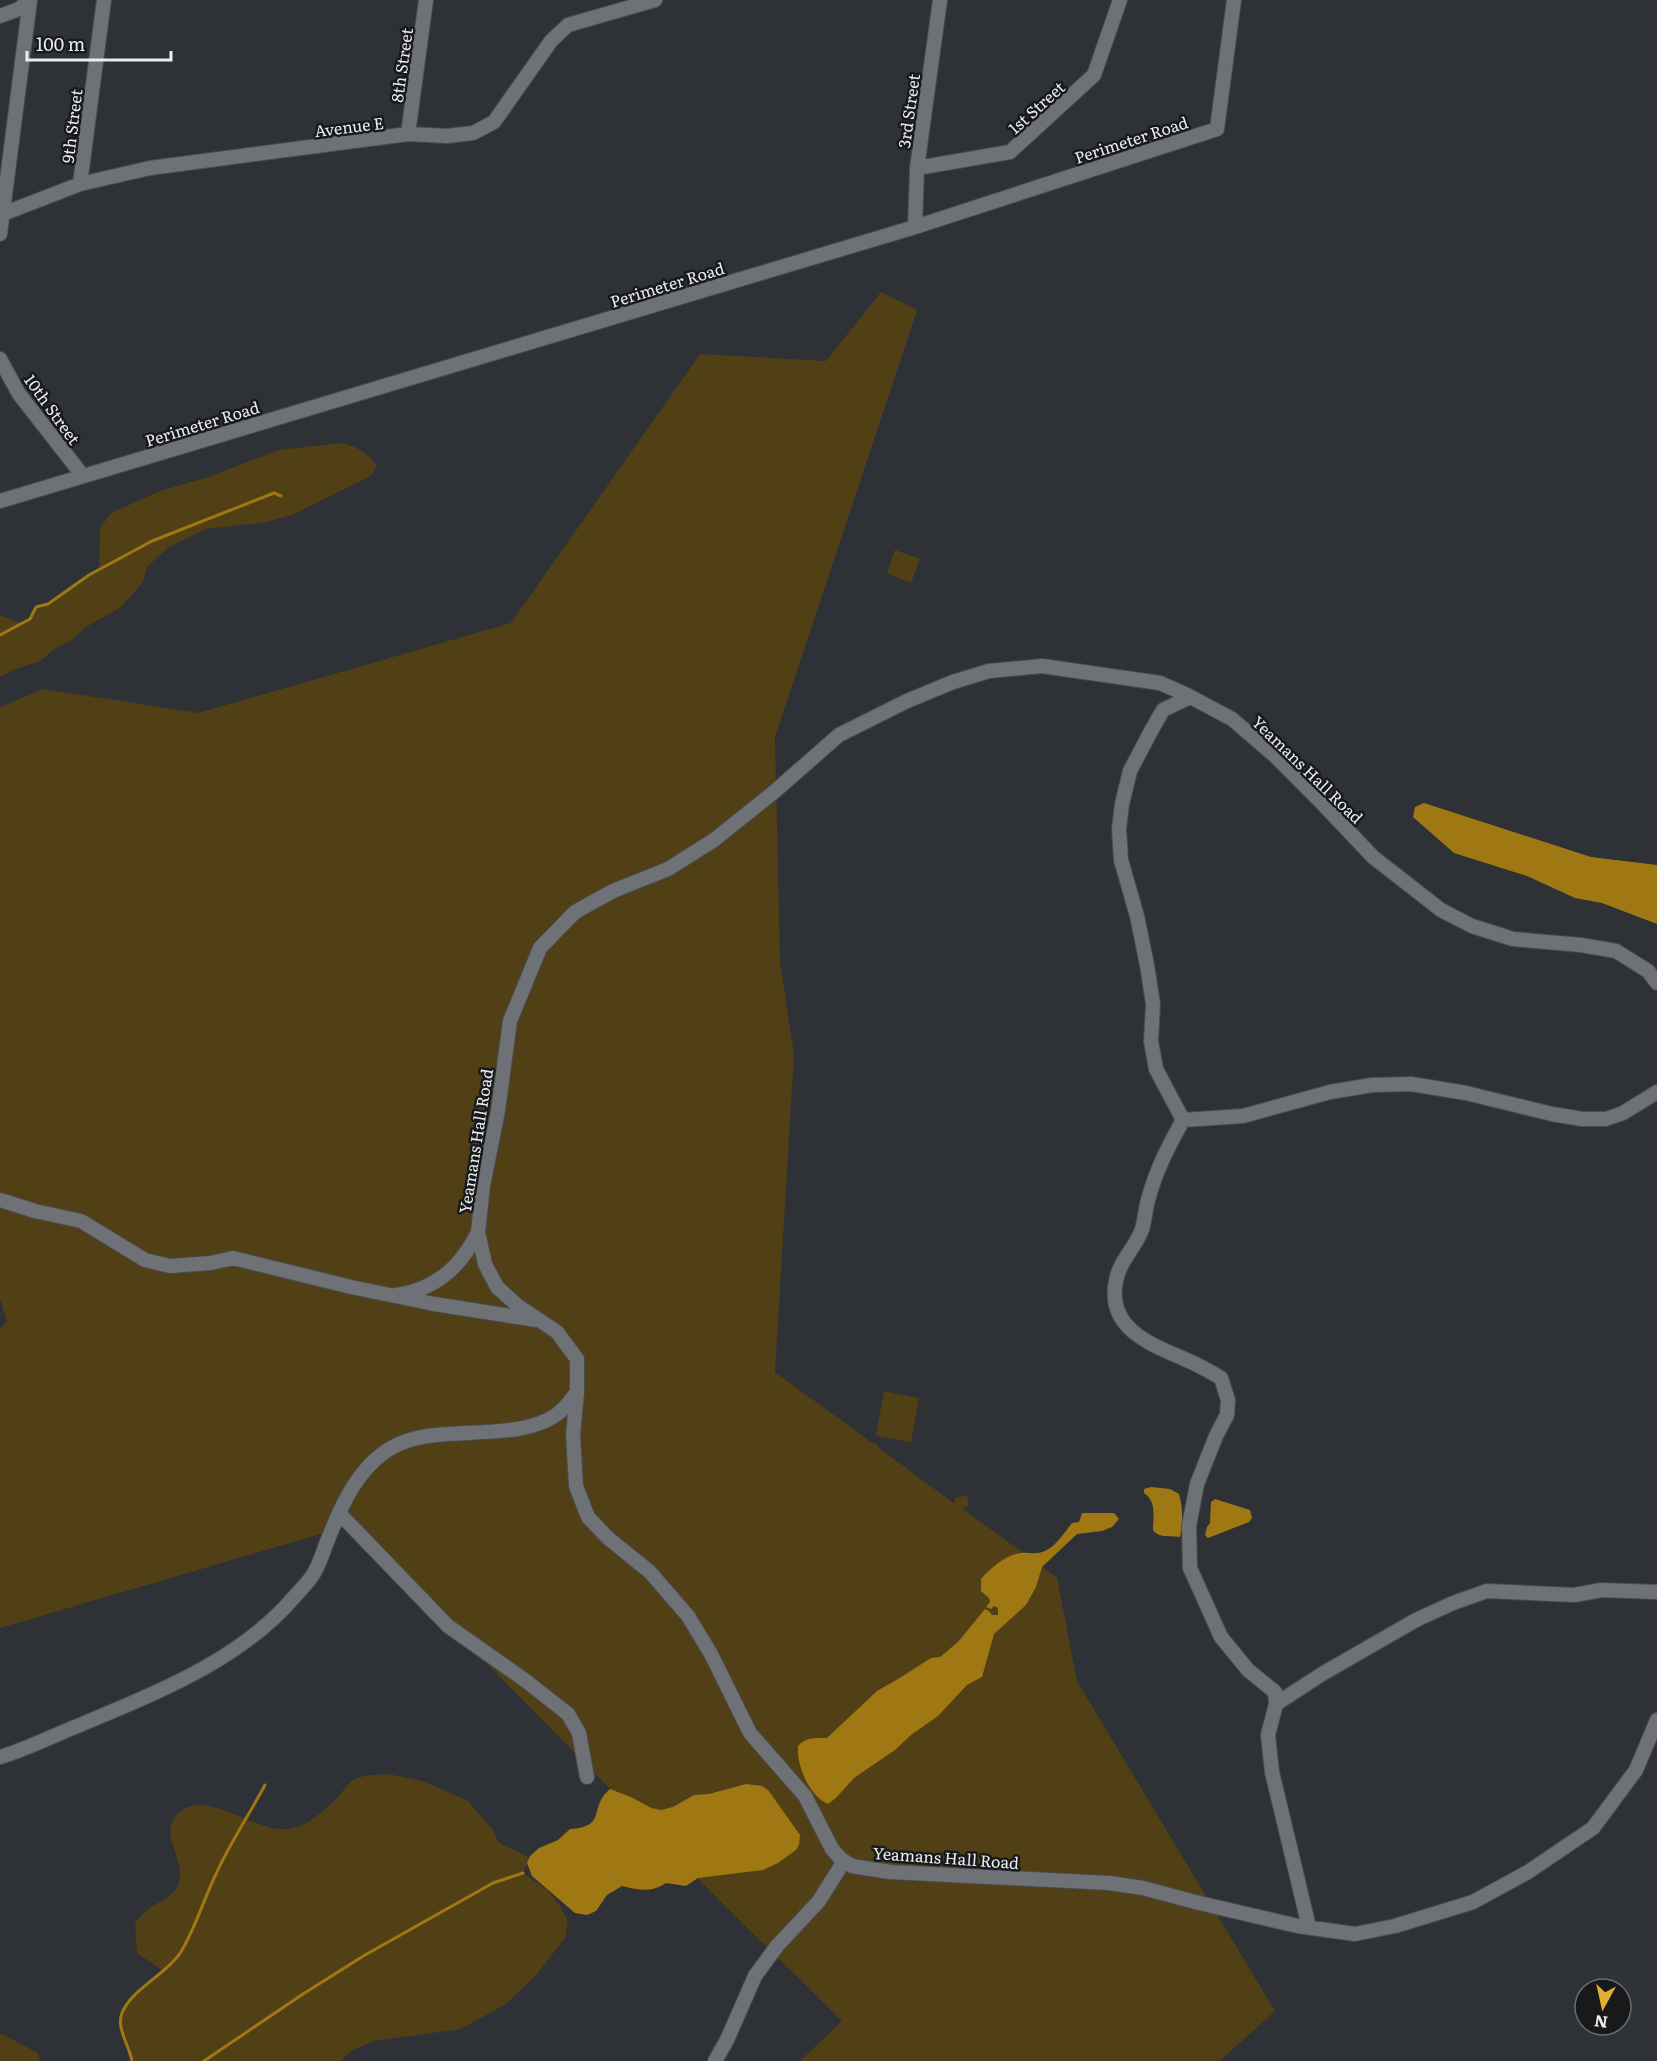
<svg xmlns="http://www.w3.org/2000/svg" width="1657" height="2061" viewBox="0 0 1657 2061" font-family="Literata,serif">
<rect width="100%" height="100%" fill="#2e3136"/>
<path fill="#513f16" d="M881,292l36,18 -142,427 5,225 14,92 -19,318 96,70 6,2 2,4 76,56v-6l12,-3 2,11 -7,2 95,70 20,103 198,330 -55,50h-420l42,-40 -117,-115 -374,-381 -351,103v-300l7,-6 -7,-23v-592l43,-18 155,24 313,-90 189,-269 126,7z
M341,443c17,4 26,9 36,23l-6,10 -79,39 -26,7 -60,7 -37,18 -22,20 -4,15 -23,26 -34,19 -13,12 -20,11 -13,11 -27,9 -13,7v-62l21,8 9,-4 6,-12 12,-3 51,-35 1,-41 11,-15 49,-22 48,-14 71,-27z
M895,550l25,9 -9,24 -24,-10z
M884,1391l35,7 -8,44 -35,-6z
M388,1774l35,7 45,20 26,30 4,11 32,16 -7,15 24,17 12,14 9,17 -3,17 -28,36 -31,30 -45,25 -87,12 -23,10 -10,10h-209l-8,-26 -5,-9 2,-12 7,-12 35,-31 -26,-18 -2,-30c5,-5 10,-12 16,-16 11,-7 21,-9 27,-22 10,-23 -20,-49 -1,-70 27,-30 79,19 111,14 19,-2 36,-18 49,-31 5,-6 10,-13 15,-17 11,-7 24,-6 36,-7z
M0,2033l38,20 2,8h-40z"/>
<path fill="#a07813" d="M1424,803l167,54 66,8v59l-55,-21 -27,-5 -48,-22 -73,-23 -41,-36 2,-10z
M1151,1487l19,2 9,5c4,14 4,28 1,43 -9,-1 -22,1 -27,-7 0,-13 4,-28 -9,-37v-4z
M1215,1499l35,11 2,8 -3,4 -41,16 -3,-3 2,-8 3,-4 1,-21z
M1082,1513h32l5,6 -7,8 -10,4 -25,3 -35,33 -6,20 -10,18 -32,29 -12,43 -15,8 -29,31 -27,19 -16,15 -41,28 -18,20 -8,6c-18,-7 -32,-39 -30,-58 8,-9 17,-8 29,-8l50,-47 21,-12 33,-21 9,-1 18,-15 27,-33 4,2 3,4h6v-7l-4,-2 -3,3 -5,-2 4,-5 -1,-4 -8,-7v-12c10,-11 24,-24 40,-26 8,-1 15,2 24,-2 11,-5 19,-18 27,-28l7,-1z
M746,1784l16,2 6,4 32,45 -1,10 -3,5 -18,13 -15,7 -65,8 -12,8 -20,-3c-15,10 -27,7 -44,3l-15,9 -11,16 -9,4 -12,-2 -43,-37 -5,-13 3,-7 9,-8 19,-8 12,-11c38,-2 18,-22 40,-40l23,9 18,10 10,2 12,-3 21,-12 15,-1z"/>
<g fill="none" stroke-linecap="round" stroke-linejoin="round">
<path stroke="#a07813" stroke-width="3" d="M0,635l30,-16 6,-12 12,-3 41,-29 63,-34 122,-48 7,3
M132,2061c-3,-16 -16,-33 -10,-48 10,-25 46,-39 60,-63 14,-24 22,-51 34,-76 14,-31 33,-59 49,-89
M204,2061l99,-67 62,-39 128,-72 30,-10"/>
<defs>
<path id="minor" d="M0,16l19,-7 11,-9
M408,134l18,-134
M917,168l93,-16 84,-77 26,-75
M80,184l24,-184
M0,215l80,-31 70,-16 258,-34 39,2 26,-3 21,-11 57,-81 17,-16 87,-25
M915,227l2,-59 23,-168
M0,234l30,-234
M0,359l19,35 64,82
M0,501l915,-274 302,-98 17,-129
M1190,697l-27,13 -12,21 -21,40 -8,33 -3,25 2,31 16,56 10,49 6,39 -2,37 5,28 27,51c-15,27 -27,50 -35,80 -3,10 -3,22 -7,32 -7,17 -22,30 -25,49 -10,49 37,64 73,80 11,5 22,11 32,17l7,22 -1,15 -11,21 -19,48 -8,42 1,42 31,69 27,33 27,22 1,12 -8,31 4,37 37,155
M1657,983l-9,-12 -32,-20 -35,-6 -68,-6 -41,-13 -31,-16 -68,-53 -52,-55 -46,-46 -43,-37 -45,-24 -27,-12 -118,-17 -53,5 -36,11 -46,19 -68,34 -65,57 -60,48 -46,29 -55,22 -38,21 -35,36 -30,73 -12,90 -15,75 -5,46 7,32 12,23 21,19 39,26 20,27v33l-4,43 3,51 12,31 20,21 42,34 38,44 23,38 39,79 55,63 27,53 9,10 11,7 38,6 219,11 34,5 56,15 99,23 57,8 40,-8 78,-24 55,-30 65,-44 43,-58 21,-50
M1183,1120l60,-4 87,-24 42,-7 39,-1 55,9 86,21 30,5h24l17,-6 34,-21
M0,1200l35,11 46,10 64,39 25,6 41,-3 22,-5 118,29 83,17 102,16
M396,1295c39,-5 65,-28 82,-63
M339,1513l109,113 78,55 42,33 11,19 8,44
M1276,1704l46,-30 94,-54 37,-17 34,-12 87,4 28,-5 55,2
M0,1757c27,-8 54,-22 80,-32 77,-33 160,-64 215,-129 7,-8 16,-16 20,-25 6,-10 9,-23 14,-34 13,-34 31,-72 64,-90 44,-25 121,-3 163,-32 8,-5 15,-15 21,-23
M715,2061l12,-21 28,-64 22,-30 42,-45 25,-40"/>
</defs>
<use href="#minor" stroke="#4a4c4f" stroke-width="16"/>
<use href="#minor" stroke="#6e7277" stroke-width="14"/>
</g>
<g text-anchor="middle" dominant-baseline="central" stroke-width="5" stroke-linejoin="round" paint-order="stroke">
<g font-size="16" fill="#eaecef" stroke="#18191b">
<text transform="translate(401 65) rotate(-82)">8th Street</text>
<text transform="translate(1036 107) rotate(-42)">1st Street</text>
<text transform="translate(908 111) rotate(-82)">3rd Street</text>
<text transform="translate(71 126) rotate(-83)">9th Street</text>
<text transform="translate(349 126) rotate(-7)">Avenue E</text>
<text transform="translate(1131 139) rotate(-18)">Perimeter Road</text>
<text transform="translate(667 284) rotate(-17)">Perimeter Road</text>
<text transform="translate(53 409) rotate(54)">10th Street</text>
<text transform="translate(202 423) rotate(-17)">Perimeter Road</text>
<text transform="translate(1308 769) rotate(44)">Yeamans Hall Road</text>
<text transform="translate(475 1141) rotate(-81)">Yeamans Hall Road</text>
<text transform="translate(946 1857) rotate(4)">Yeamans Hall Road</text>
</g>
</g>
<g transform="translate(1603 2007) rotate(188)"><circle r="28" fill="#18191b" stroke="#6c6d70" stroke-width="1.5"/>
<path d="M0-4.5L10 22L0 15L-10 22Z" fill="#e2af34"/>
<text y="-9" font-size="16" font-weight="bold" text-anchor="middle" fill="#eaecef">N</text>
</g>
<path d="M27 51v9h144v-9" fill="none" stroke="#eaecef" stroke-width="3"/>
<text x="36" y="51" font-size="18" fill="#eaecef" stroke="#18191b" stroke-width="4.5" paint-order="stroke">100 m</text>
</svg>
